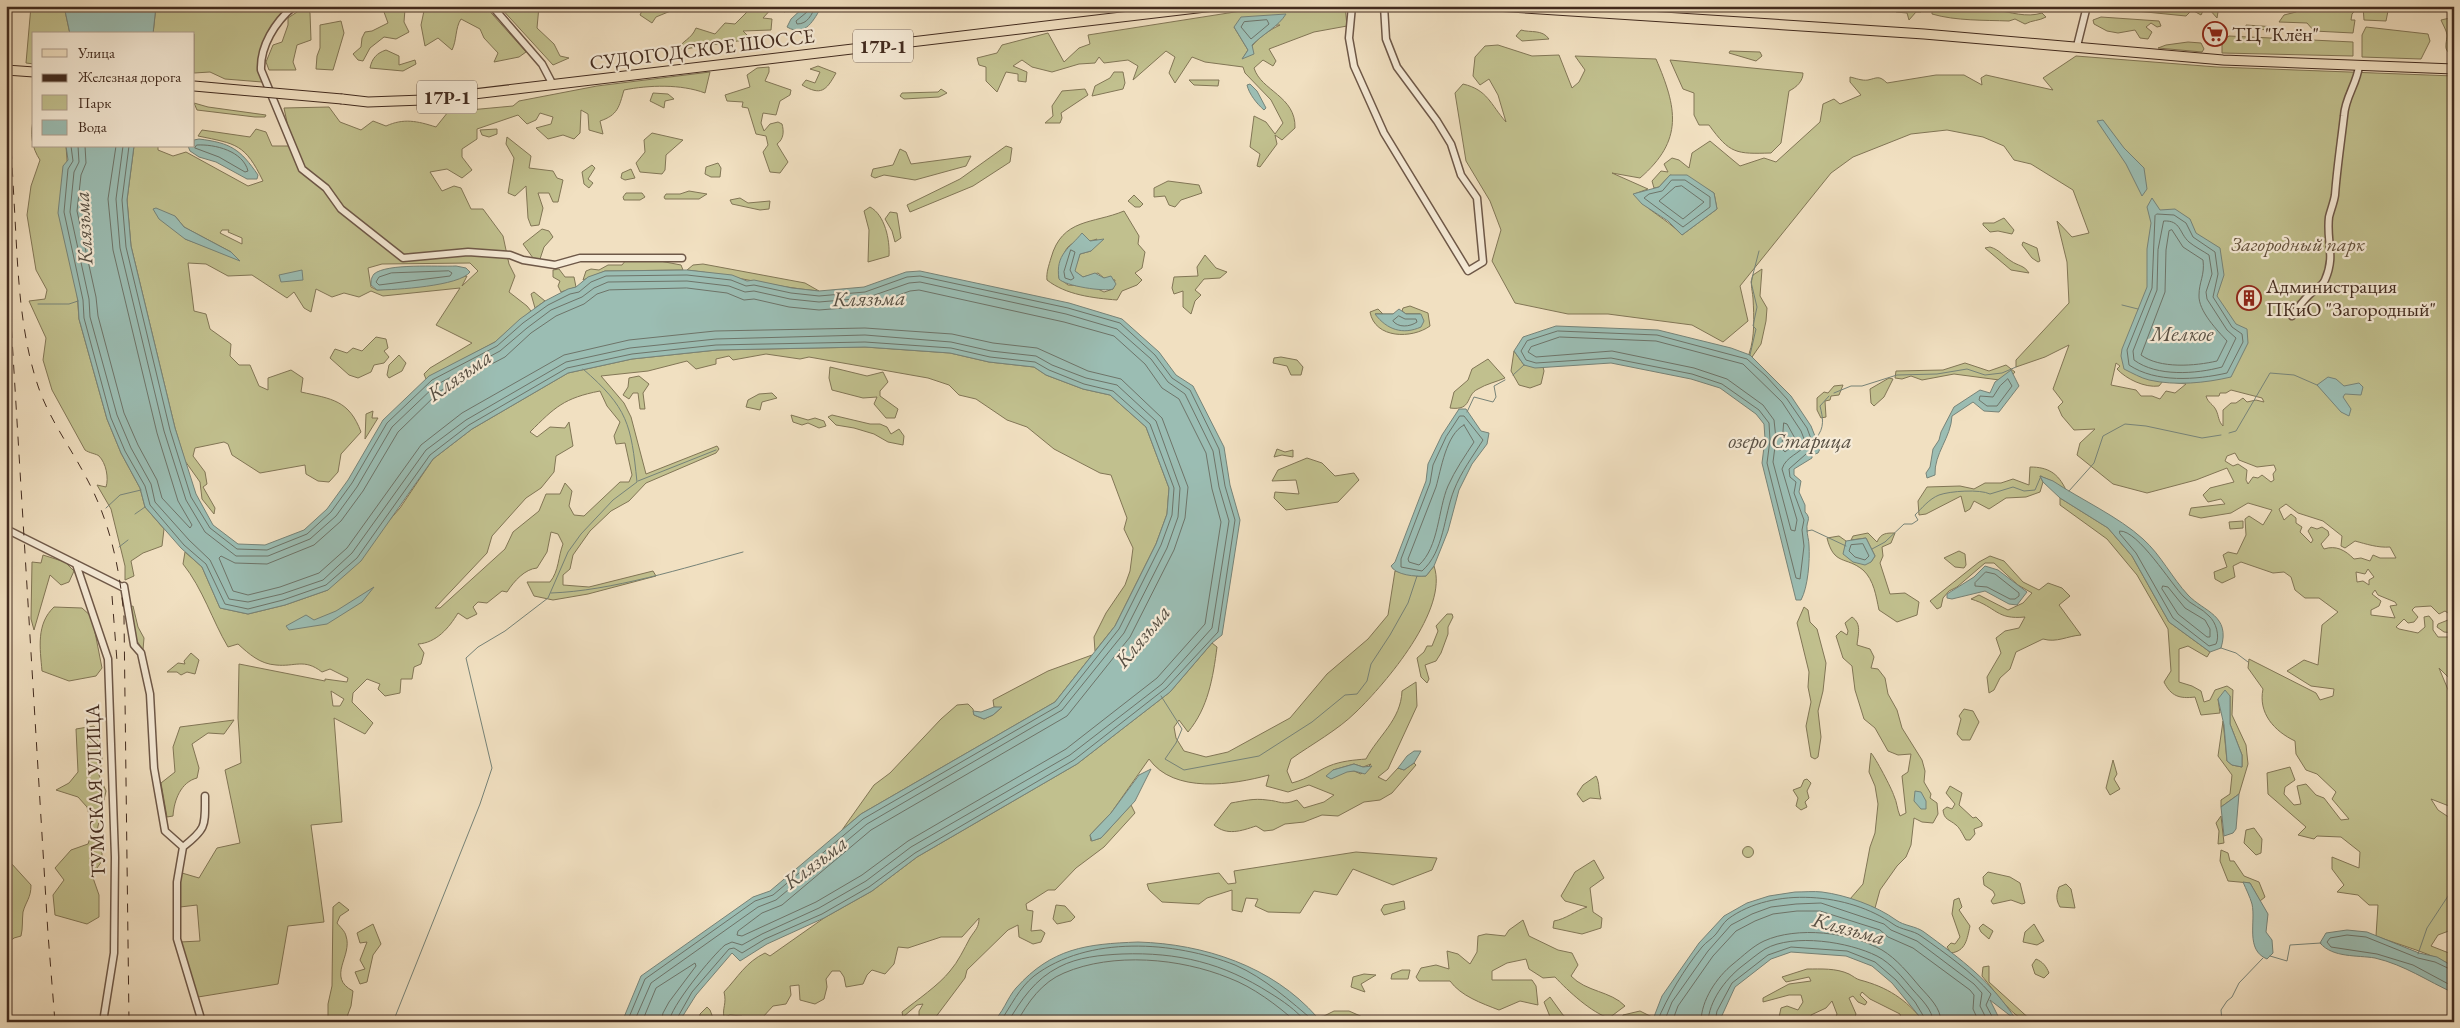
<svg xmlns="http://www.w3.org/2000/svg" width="2460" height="1028" viewBox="0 0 2460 1028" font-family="'EB Garamond',serif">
<rect width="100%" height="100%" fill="#f1e0c1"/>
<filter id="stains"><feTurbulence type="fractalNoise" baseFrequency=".004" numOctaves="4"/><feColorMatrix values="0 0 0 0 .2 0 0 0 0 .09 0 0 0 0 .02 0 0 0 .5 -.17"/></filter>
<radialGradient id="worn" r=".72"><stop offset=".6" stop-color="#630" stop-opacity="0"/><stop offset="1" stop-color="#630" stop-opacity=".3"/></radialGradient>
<path fill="#c1c08e" stroke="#827656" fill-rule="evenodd" d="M31,6h33l6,28h-36v30l-8,-1z
M156,6h129c-17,31 -32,37 -23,76l-37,-3 -15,-7 -16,1v-39h-41z
M306,6l4,7 1,27 -14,5 -4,17 3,8h-27l-3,-8 7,-17 9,-3 6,-17v-7z
M396,6l9,3 -1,13 5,10 -13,7 -12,-2 -14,11 -7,13 -5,-1 -5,-6 8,-7 1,-9 3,-6 7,-1 16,-8 -4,-11z
M425,6h60l41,46 -7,5 -25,5 4,-9 -14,-15 -4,-9 -19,-10c-6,9 -4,21 -9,31l-14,-12 -13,8 -4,-21z
M499,6h40l-2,22 17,16 6,12 9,2 -16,7z
M655,6h17l1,4 -17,7 -4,6 -12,-8 3,-6 8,1z
M753,6h32v6l-12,-5 -10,11 9,1 -1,11 -28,1 8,8 -73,11c4,-10 13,-10 18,-22l19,6 10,-11 10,1z
M1273,6h72l2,20 -33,6 -45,17 7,12 -3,5 -10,-6 -9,8c7,23 42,28 41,60l-13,12 -7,-5 2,9 -17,23 -3,-1 3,-12 -10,-7 4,-31 12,6 9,12 8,-11 -12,-23 -26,-27 -2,-6 -38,-5 -13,-5 -17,26 -6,-10 6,-16 -9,-6 -33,29 5,-14 -10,-6 -24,3 -5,-6 -4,6 -16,1 -27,8 -20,-5 -10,-7 -9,6 14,6 -1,10 -8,-1v-7l-12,-2 -9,20 -11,-11v-14l-7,-2 -2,-7 20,-5 5,-8 46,-12 16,29 15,-14 11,-4 -2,-9zM1280,25c-17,8 -27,18 -37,33l5,-8 -14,-23z
M1795,6h92l1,2 -4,3h-69z
M1895,6h20l6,6h-5l-7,8 -2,-7 -11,-1z
M2126,6h47l7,5 2,-5h37l-2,12 -8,-9h-5l-3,6 -9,-5 -6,6 -50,-5z
M2304,6h52v4l-4,4 -1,6h4l-2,13 -39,-2 -7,-8 -28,-1 5,-7 12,-3z
M2363,6h26l-3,15 -22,-1z
M1935,9c20,4 40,0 60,1 16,2 31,8 47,3l4,4c-7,4 -14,3 -21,7l-10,-5 -6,2c-25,-1 -53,0 -77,-7v-4z
M2454,12v44c-11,-6 -8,-9 -7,-20 0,-5 -4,-11 -6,-16l9,-2z
M2101,17l58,4 2,5 -4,1 -6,-4 -5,4 6,5 -4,7 -8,-1 -5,-8 -17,3 -11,-2 -13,-7 -1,-4z
M341,21l3,12 -11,37 -17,-1 1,-13 3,-8v-23z
M2246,25l30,2v3l-30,-1z
M2366,27l62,7 2,7 -9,18 -59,-2v-22z
M1521,30c10,3 21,-1 28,9l-27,2 -6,-5z
M2229,36l124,6v14l-131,-3v-12z
M2188,42l13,1 3,6 -2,3 -44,-4 8,-3z
M1498,45l34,11 27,-1 13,33 7,-6 6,-12 -10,-14 81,3c21,49 28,81 -16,119l-28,-5 36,16 -14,5c13,17 32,24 48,41l35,-26 -3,-16 -21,-12 -23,-6 -11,12 -5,1 -2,-7 9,-10 7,1 -4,-8 8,-6 7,2 10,8 3,-15 18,-12 30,25 24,-8 12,4 44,-40 3,-18 11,-5 6,5 21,-9 -11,-13v-5c5,1 12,4 18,3 9,-2 11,-5 19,3l49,-8h28l18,10 -1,-7 5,-3 67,15 -10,-12 33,-22 141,11 237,9v541l-9,-6 -6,3 -8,-8 -16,1 -3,3 6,7 -4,5 -6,1 -4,-4 -8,8 3,2 19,4 7,-6 -1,-10 5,-1 4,5v9l5,7h16v46l-15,-15 15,36v225l-16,6 -7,11 23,9v12c-23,-14 -52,-21 -78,-31l2,-31h-9l-11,-10 -21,-3 7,-7 -12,-16v-12l27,11 1,-16 -19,-15 -24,-1 -3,3 -16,-4 8,-8 -38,-33 -1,-21 23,-6 5,13 -10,7 -1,7 10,11 7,-1 -4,-18 9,-2 10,11 8,3 17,22 8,-1 -17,-20 4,-7 -19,-18 -11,-4 -10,-16 -1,-13c-21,-10 -37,-28 -32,-52l-15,-21 1,-9 67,34 4,7 13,-4 1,-7 -23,-3 -24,-15 17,-11 14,5 4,-40 16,-13 -19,-14h-14l-10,-8 -4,-13 -7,-5 -11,1 -32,-11 -8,4 2,11 -13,6 -7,-4 -1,-7 13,-5 -4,-12 5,-3 9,2 9,-19 -1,-16 4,-3 14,9 9,-15 -24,-7 -17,10 -30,5 -12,-3 2,-7 34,-4 -4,-5 -13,3 -5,-7 7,-7 24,-6 -7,-14 -31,12 -49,13 -34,-9 -36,-29 3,-12 15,-14 -21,1 -12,-14 -4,-9 5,-5 -10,-13 16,-44 -24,12 -29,10v-7l53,-57 -2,-41 -10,-41 15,16 17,-4 -16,-43 -42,-26 -17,-4 -10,-14 -21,-9 -36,-7 -36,4 -58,23 -22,16 -91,113 8,35 -25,21 -31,-17 -84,-11h-40l-53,-11 -23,-42 9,-31 -11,-29 -24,-40 -11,-68 8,-9c25,6 27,20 43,38l-8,-27 -9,-16 -9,6 -7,-9 2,-19 10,-11zM2116,363l4,3 -3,3c9,10 28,19 42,17l4,-5 23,3 -11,9 -9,-2 -6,8 -8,-3h-11l-5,-6 -25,-5zM2231,390l31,8 2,4 -8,-2 -9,2 -4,-4 -7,5h-5l-8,7v16c-5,-5 -4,-10 -7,-16 -3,-6 -8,-7 -10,-14h13l1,-3h6zM2235,453l4,7 18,7 17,-2 2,5 -3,4 1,6 -3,2 -9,-7 -4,3 -5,-1 -5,7 -2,-4 1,-10 -9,-6 -5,2 -8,-5 2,-5zM2286,504l12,9 25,8 19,15 -1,10 4,2 10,-7c11,3 23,7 35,6l6,11h-16l-7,-3 -3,6 -9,-3 -7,1c-9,-9 -18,-14 -30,-10l-3,-5 8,-9 -1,-4 -6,-4 -5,2 -6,-2 -3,4 5,9 -2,3 -11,-11 2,-5 -6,-4v-5l-5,-4 -7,6 -5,-11zM2368,569l6,8 -5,3v5l-6,-4 -6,1 -1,-10 9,2zM2375,590l3,5 17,7 2,3 -7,1 5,12 -24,-3v-5l8,-4 2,-5 -9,-7zM2431,799l18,7 1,12 -12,-8z
M386,50l13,6v9l16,-5 1,4 -13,7 -33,-3c2,-10 7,-15 16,-18z
M1730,51l30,1 2,4 -6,5 -27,-8z
M1670,60l133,13c0,8 -6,14 -14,18l-8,52 -10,10c-35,1 -41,1 -62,-28h-10l-5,-10v-22l-11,-4z
M818,66l18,7c-10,18 -15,23 -34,12l4,-5 9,3 5,-11 -10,-3z
M769,67v5l-4,9 26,9 -1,5 -10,6 -4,14 -13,-2 -2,10 3,8 6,-7 8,-2 4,2c2,7 2,15 -5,20l11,18 -8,11 -10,-1 -7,-20 5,-7 -2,-9 -10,-2 -8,-26 -6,-1 1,-5 -16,-1 -2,-6 25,-8 -3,-12 10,-7z
M710,72l-5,21c-24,-9 -56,-8 -81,-3 -5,17 -6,25 -24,31l3,13 -14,-4 -1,-16 -7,-4 -1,23 -6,6 -11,-4 -15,4 -12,-11 15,-4 2,-7 -13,-4 -4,7 -9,4 -9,-9 -41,14v10l-15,10v8l10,13 -10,8 -15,-9 -17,3 12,19 12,-5 7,2 10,21h12l20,27 6,28 6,12 -6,16 18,14 4,5 -36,31 -69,37 -2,-5 6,-6 42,-25 -36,-18 24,-37 -77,8 -12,-5 -12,6 -15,-4 -12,4 -16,-8 -5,23 -7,-4 -10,-16 -7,6 -35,-23 -24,1 -22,-12 -18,-1 6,48 12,3 4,15 21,15 -1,12 9,9h11l9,21 9,4v-12l23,-8 12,8 -2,14c31,7 48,8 60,40l-20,22 -3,18 -9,10 -11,-1 -12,-7 -1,-9 -45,8 -28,-18 -4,-11 -4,-2 -29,6 -2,8 12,16 2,12 -4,3 12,21 -1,6 -12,-15 -2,-17 -15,-21 -10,-33 -44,-182 -4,-46 7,-54h24v4l15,6 13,-4 62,34 15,-5c-18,-37 -26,-37 -65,-45l4,-6 48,7 6,-8 10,3 6,14h20l-8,-38 45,-1 11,15 21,8 12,-9 13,5c18,-8 31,-5 50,1l12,-15 65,-6 6,-5 78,-15zM175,216l9,11 47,25 -24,-5 -22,-8zM222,230h7l-1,2 14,6v6l-22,-11zM470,263l8,8 -16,15 5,-10 -63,12 -27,2 -6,-3 -3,-19 14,-4z
M1114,72h9l2,11 -2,6 -31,7 3,-10 15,-8z
M1189,80h30l-1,6 -24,-1z
M941,89l6,4 -8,4 -35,2 -4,-3 2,-3 36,-1z
M1085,89l3,6 -27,18 1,5 -2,5h-15l8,-7 -1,-10 10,-15z
M653,93l15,1 6,5 -9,2 -1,7 -14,-7z
M194,103l14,4 58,8 -1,2h-10l-58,-7z
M34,118v28h32l13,173 28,100 14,34 19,35 5,19 19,22 -2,17 -19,7 -12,8 3,15 -9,4v-14l-14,-57 -14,-24 9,2c3,-9 0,-24 -7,-31 -2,-2 -10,-3 -14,-6l-33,-60 -9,-30 3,-22 -17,-37 16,-2 2,-9 -11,-20 -9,-55 4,-29 9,-26c-8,-12 -11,-27 -6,-42z
M497,129v5l-8,3 -7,-2 -2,-5z
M652,133l31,7 -17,15 -1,15 -3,4 -22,-2 -4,-9 9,-11 -1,-12z
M507,137l24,19 -2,12 24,3 4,7 6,2 -5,22h-5l-4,-9h-11l5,15 -4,17 -8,1 -3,-8 -2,-32 -11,10 -7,-3 6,-35 -8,-14z
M1006,146l6,2 -2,14 -37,24 -63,26 -3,-7 53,-26z
M900,149l6,3 5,12 60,-8 -5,10 -51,14 -31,-5 -9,3 -4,-2 2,-7 20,-4z
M718,163l3,5 -1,9h-9l-6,-3 1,-7z
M592,165l3,3 -7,11 5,4 -4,5 -5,-4 -2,-12z
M631,169l4,9 -10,2 -4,-2 1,-5z
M1168,181l31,4 3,8 -21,7 -6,7 -6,-2 -4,-9 -11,1v-9z
M689,191l18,3 -8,5h-34l-1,-2 2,-3h14z
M626,193h16l3,4 -5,3h-16l-1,-3z
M1134,195l9,9 -3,3h-5l-7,-6z
M740,198l8,5 22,-2 -1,8 -9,1 -28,-6 -2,-4z
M870,207c15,8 20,33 19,49l-21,6 1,-32 -5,-19z
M1124,211l15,25 -1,8 7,8 -3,16 -7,5 7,7 -5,5 -15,6 -5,9c-24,-2 -51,-5 -70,-20 -1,-7 2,-15 4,-22 11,-40 42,-34 73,-47zM1097,239l-6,12 -11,3 -6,17 9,6 15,-4 6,5 11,2 -2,9 -9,3 -10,-5 -26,-2 -9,-7c-1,-7 1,-12 3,-19 7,-23 18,-14 35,-20z
M890,212l7,1 4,25 -6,4 -3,-11 -7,-12z
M2004,218l10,12 -2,4 -14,-3 -8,1 -7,-7v-2h11z
M542,229l7,2 4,6 -9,10 -4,12 -7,-1 -10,-14z
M2023,242l14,6 3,13 -2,1 -6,-4 -10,-13z
M1990,247c10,3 13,9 21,14 7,5 13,4 18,12l-18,-3 -26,-22z
M1205,255l11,13 11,4 -7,6 -16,1 -9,11 6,5 -6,6 -4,13 -8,-7v-16l-9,3 -2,-6 2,-11 24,-1 -1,-9z
M626,260l34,1 21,4 2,5 -78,1 -22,9 3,-9 5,-2 8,1 9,-5h14z
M703,264l102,19 14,8c-46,-4 -87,-16 -132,-21l6,-5z
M559,269l6,8h9l2,10 -15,5 -3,-6 2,-5 -7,-4v-7z
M1762,269l-2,27 7,12 -1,13 -5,23 -9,13 -3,-3c6,-17 5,-37 4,-56 -1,-10 -3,-14 0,-23z
M534,292l11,9 -10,7 -4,-14z
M1410,306l18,7 2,13c-18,13 -55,13 -60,-14l8,-3 5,5h-8h45h-14l-4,-3 1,-3z
M376,337l10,2 2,9 -4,3 5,6 -5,6 -10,2 -3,7 -13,6 -9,-3 -19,-17 5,-9 12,4 6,-5 9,3z
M865,347l85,6 39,9 45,5 12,8 37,14 27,6 36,32 23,61 -2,26 -11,30 -41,82 -20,25 -1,-14 12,-24 19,-28 5,-14 3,-23 -9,-19 3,-11 -16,-43 -11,-2 -46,-24 -27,-22 -20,-7 -31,-21 -17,-4 -10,-10 -21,-7 -119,-21 -9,2 -34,-5 -33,6 -4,-4 -13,3v5l-20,5 -9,-8 -39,10 -47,5 23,27 7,14 15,57 71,-28 2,3 -3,4 -70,30 -17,18 -18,10 -21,20 -17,24 -3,14 -7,6v10l26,2 64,-16 3,5 -68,18 -35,6 -19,-4 -7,-14h23c9,-11 8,-25 13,-38l-5,-10 -7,-2 -4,20 -10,16c-12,1 -23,13 -30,24l-5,-1 -15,12 -9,-1 -5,5 4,7 -10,5 -9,-6c-9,15 -22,30 -40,31l6,9 -3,11 -7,3 -2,12h-11l-1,14 -15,3 -7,-7 2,-5 -13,-5 -14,14 -1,9 21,21 -8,11 -31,-16 8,104 -31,3 13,97 -36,4 -10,58 -80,13 -18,-55 20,-1 -3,-36 -17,2 -1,-21 3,-13 17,5 18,-30 23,-5 -15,-73 16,-7 -3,-45 1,-54 86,17v-2l22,3 1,-4 -18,-9 -8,3c-18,-14 -27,-5 -46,-7 -16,-1 -27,-11 -38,-21l-10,3c-16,-27 -25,-58 -45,-83l2,-12 17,15 18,41 28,6 37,-9 43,-15 72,-82 33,-49 39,-30 96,-56 64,-14 85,-9zM600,391l7,15 13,16 -6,14 2,8 9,-1 7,32 -3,7h-9l-36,34 -10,-1 -5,-9 3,-15 -7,-8 -5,11h-14l-7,17 -26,21 -8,17 -65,59h-5l52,-55 5,-17 34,-38 15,-10 13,-16 2,-16 17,-10 -4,-24 -4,6 -15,-1 -13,10 -7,-5c25,-25 34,-34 70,-41zM331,691l13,8 -4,7h-7z
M1514,351l10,14 19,2 1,4 -3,13 -11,4 -11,-3 -8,-14z
M399,355l7,8 -4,8 -13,7 -2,-3 2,-10z
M1281,357l16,3 6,7 -2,8h-10l-4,-9 -14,-3 1,-5z
M1488,359l17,19c-9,4 -19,6 -27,11 -13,6 -5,22 -28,19l4,-16 14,-12 4,-11z
M1965,363l24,8 17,-6 9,7 -8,9 -53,-7 -32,6 -11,-4 -9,3 -7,-1 1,-7 47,-1z
M830,367l37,9 16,-4 5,10 -8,9v5l18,13 -3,9h-9l-12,-14 3,-7 -14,1 -31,-8 -3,-12z
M639,376l10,8 -6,9 2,16h-5l-2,-16h-5l-4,6 -6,-4 5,-8 1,-9z
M1889,378l4,1 -9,18 -10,9 -3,-3 -1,-14z
M1843,385l-4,10 -8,1 -1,4 -5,1 1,16 -5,1 -4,-8v-12l7,-6 4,1 6,-7z
M772,393l5,5 -15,4 -2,8 -14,-3 2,-7 11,-6z
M373,411l-1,7h6l-13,21 1,-25z
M791,415l17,5 7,-2 9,3 2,5 -7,2 -11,-5 -6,2 -9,-3z
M832,415l38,9h10l7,3 4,7 8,-5 5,7 -1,9 -15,-3 -14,-8 -20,-6 -18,-3 -8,-8z
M1277,449l8,3 8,-2v7l-11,-2 -8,2z
M1307,458l15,5 13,13 19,-3 5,7 -21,22 -52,8 -12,-12 1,-6 24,2 -3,-14 -24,1 6,-11z
M2030,467c18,0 28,6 36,23l-14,-9 -12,-5 3,6 -3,10 -14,5 -20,1 -17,11 -15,-8 -4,8 -5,3 -4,-16 -35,18 -7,1 -1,-14 9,-14 33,-1 14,3 11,-6h16l12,-4 16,6z
M2060,498l48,30 24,28 37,66 41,30 -3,5 -19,-11 -9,3v33l13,4 9,5 3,11 6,-2 5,-10 12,-4 6,4 -1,25 14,30 2,19 -9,30 -18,13v-7l9,-6 2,-19 -14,-19 5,-35 4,40 5,4 10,2v-12l-12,-31v-28l-12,3 2,14 -19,2 -6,-18c-16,2 -24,-1 -31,-15l7,-11 -3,-42 -31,-54 -30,-36 -47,-34z
M2243,521v7l-13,1 -1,-7z
M1868,533l9,9c4,-9 9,-9 18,-9l-4,10 -9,4 1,9 -3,7 10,31 15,-1 14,9 -2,13 -20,7 -18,-12c-3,-14 -5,-30 -16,-40 -17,-14 -29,-4 -36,-32l12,-2 7,5 -2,13 27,8 4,-6 -9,-18 -15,2 2,-4z
M1959,551l6,3 1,11 -2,3 -9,-1 -11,-9z
M43,555l22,7 9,9 -5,11 -8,3 -11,-10 -16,55 -3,-11 1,-57 9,1z
M1990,556l14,5 19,21 16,8 9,-7 14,5 8,8 -11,9 22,30c-14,1 -24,8 -38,4l-27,13 -6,17 -10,9 -6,12 -5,3 -2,-16 14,-24 -5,-15 9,-7 14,-3 6,-11c-29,3 -28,-10 -54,-18l8,-4 29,15 15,-7 9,-10 -14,-8 -24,-22h-9l-28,24 -8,4 -6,7 -2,9 -4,2 -7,-8 49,-39z
M1434,566c15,43 -48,117 -78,146 -18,18 -44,32 -65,47l-4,12 5,12c18,-5 23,-11 37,-17 12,-5 25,-6 37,-7 12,-23 35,-39 36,-68l14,-9 1,24 -29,63 -10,8 8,4 12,-13 6,2 10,-7 2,2 -24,28 -12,7 -16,2 -26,14 -16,-1 -18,7 -19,2 -12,6 -9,1 -8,-5c-15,5 -29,10 -42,-1l17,-22c12,-2 23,-5 36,-3 14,1 15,6 30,0l7,8 20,-6 10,-7 -25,-10 -21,7 -22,-6 3,-11c-37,10 -95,19 -120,-16l-38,54 -21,22 1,6 10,-3 30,-33 4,8 -31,34 -28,21 -21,22h-7l-22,14 1,6 6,1 -2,20 10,-1 4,3 -4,9 -8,2 -14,-7 -1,-12 -10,5 -41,40 -2,8 -33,44h-13v-11l4,-7 -6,1 -14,12 -1,-5c15,-12 37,-27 48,-41 8,-9 14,-22 20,-33 5,-8 9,-10 9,-20l-17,19h-21l-33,11 -10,-1 -4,17 -9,10 -13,-4 -5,5 -4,9 -17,3 -2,-10 -4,-6h-8l-6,8 1,8 -3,12 -9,5 -15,-4 -1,-15 -9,1 1,9 -5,9 -13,2 -11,12 2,4h-23l1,-6 -12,-1 -6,2c-2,-9 3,-13 0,-25 14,-15 22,-30 41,-39l5,3 54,-38 48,-27 45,-34 160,-93 93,-72 42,-49 5,4c-4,31 -9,61 -29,85l-9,-12 -5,7 2,11 8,13 22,6 22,-5 62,-34 37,-44 41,-35 20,-24 7,-44 22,5h9zM1354,764l9,3 8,-3 -10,10 -7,-3 -21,-1z
M133,606l5,21 6,11 -1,12 -6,-9 -8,-34z
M54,607l28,1 10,9 10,51 -6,8 -27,5 -27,-10c-2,-23 -6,-47 12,-64z
M1804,607l4,3 2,12 7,7 9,34 -3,28 -5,20 3,26 -3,20 -3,2 -4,-2 -5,-31 5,-24 -3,-15 1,-15 -12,-49z
M1447,614h5l1,3 -5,10v7l-7,19 -5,8 -11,4 4,14 -2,4 -6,-6 -4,-19 7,-6 3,-6h5l6,-15 -2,-5z
M1852,617c10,7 6,17 5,28l13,4 4,8 -3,11 7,1 7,9 3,16 9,16 5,18 20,32 3,11 -1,11 7,12 -1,4 7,5 1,11 -5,9 -11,-1 -8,-4 -3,27 -5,12 -9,9 -17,24 -5,18 -25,-9 13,-15 7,-37 5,-14 3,-29 -3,-18 -6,-14 2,-19c4,4 21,36 23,43 3,6 3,13 6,20l6,-3 -4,-37 6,-4 3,-18 -13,1 -10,-4 -13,-23 -11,-9 -9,-29 -3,-24 -9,-8 -7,-22 5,-5 6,4 1,-4 -3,-8z
M2448,620l6,2v11l-10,-1 -7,-5 1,-3z
M191,653l8,7 -4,14 -8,-2 -6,3 -4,-3h-10l11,-9 7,1 -1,-3z
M1092,655l-37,47 -194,112 -19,16 32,-45 16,-12 51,-54 16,-14 11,-1 5,5 1,6 10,4 9,-4 8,-7 -7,-1 -1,-7 55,-29z
M1964,709l9,2 6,11 -9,18h-8l-5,-6 4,-15 -2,-3z
M234,720l-10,14 -16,-1 -16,11 7,24 -2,10c-16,4 -23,22 -24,38l-6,1 -6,-34 14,-11 -2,-25 7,-20z
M94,726l6,10 2,24 -3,15 7,16 -10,44 6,3v23l-10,14 7,20v22l-12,7 -32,-9 -2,-20 11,-15 -9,-12 16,-18 17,-6 5,-15 -6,-22 -9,-10 -22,-7 13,-7 9,-11 -2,-43z
M2113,760l4,14 -3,5 6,10 -10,6 -4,-7z
M1596,776c4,7 2,15 5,23l-11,-1 -7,4 -6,-8 6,-9z
M1807,779l4,4 -4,8 2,7 -4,4 2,5 -6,3 -5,-4 2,-8 -5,-8 8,-3 3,-7z
M1950,786l12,7 -3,12 14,13 3,-1 6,6v3l-8,3 1,5 -5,6h-4c-3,-5 -6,-12 -10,-15 -7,-6 -12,-5 -13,-15l4,-3 5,2 3,-5 -9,-11z
M2221,816l3,27 -6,1 1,-13 -3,-8z
M2254,828l8,11 -1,14 -5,2 -12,-12 2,-13z
M1742.5 852a5.5 5.5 0 1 1 11 0a5.5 5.5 0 1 1-11 0Z
M2221,850l7,3 2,8h4l10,15 15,6 6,15 -5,4 -10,-18 -22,-2 -8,-20z
M1356,852l81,6 -5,12 -39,15 -40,-16 -16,26 -23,-4 -14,22 -32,-1 -13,-6 3,-7 -12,-1 -4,14 -10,-2v-20l-25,8 -8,6 -37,-2 -13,-12 -2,-6 72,-11 9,11 8,-1 -2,-12z
M1594,860l10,18 -14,10 3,24 9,6 -1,10 -19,6 -29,-6 1,-7c12,-2 21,-10 33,-14l-22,-6 -4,-5 14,-24z
M11,863l20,22c0,13 -5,16 -8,27 -1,8 0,16 -2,24l-7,2 -8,7v-79z
M1988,872l22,5 10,6 5,20 -3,1 -11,-4 -18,4 -2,-3 4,-6 -2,-4 -9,-6 -1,-8z
M2066,884l5,5 4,19 -15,-1c-4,-7 -4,-12 -1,-20z
M1959,898l3,9 -3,3 11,16c-3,13 -4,25 -19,27l-4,-6 4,-4 4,1 5,-7 -8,-23 2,-14z
M1404,901l1,8 -21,6 -3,-5 3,-5z
M339,902l10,8 -9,6 -3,7c3,4 8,8 9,13 7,20 -20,41 7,55l-2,15 -6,16h-17v-18l4,-18 1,-79z
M1056,905l9,1 10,11 -4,4 -14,3 -4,-5z
M1523,920l6,16 29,14 14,3 6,12 -7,11c15,16 40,15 54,30l-16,12c-17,-5 -41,-27 -54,-41l-12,1 -14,-9 -3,-10 -19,4 -15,8v9h40l4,6 2,19 -18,-4 -21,9c-18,-7 -38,-14 -49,-29h-31l-3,-4 5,-9 15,-3 13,4 -2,-18 11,3 12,10 7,-12 1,-16 8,-2 19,2 4,-6z
M373,924l8,20 -8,11 -6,27 -7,2 -5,-12 10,-3 -5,-9 7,-18 -7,1 -3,-10z
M1983,924l10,7 -4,8 -8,-7 -2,-4z
M2034,924l10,17 -7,4 -14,-3 2,-10z
M2036,959c7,3 10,7 13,14l-5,5 -9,-4 -3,-9z
M1989,966v16l44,40c-19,0 -39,-32 -51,-46l1,-9z
M1807,969c14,0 29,-1 42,5 4,2 7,5 11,6 27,7 46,19 64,42h-22l-2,-8 -30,-15 -8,-7 -2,3 7,7 -2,3 -7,-3 -5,-6 -4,2 7,16 -3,8h-19l3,-8 -5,-13 -6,7 -15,7 1,7h-34l3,-14 6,-2 11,4 5,-8 -2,-7h-12l-26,7v-4l26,-14 22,-3 -2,-4 -23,5 -4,-5z
M1402,970h8l-2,9h-17l1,-5z
M1364,974l12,1 -15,9 4,8 -14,-5 2,-10z
M1550,997l13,18 9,7h-18l-3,-3 -7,-17z
M707,1007l3,3 3,8 7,4h-21l1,-8z
M1334,1011h15l25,11h-51l1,-6z
M1640,1011l16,8 -3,3h-31l1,-7z"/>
<path fill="#9bbdb3" stroke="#778378" d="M64,6h92l-3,28h-83z
M805,6h17c-8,13 -16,32 -35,21l4,-8z
M1286,14c-8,13 -22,19 -34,31l2,9 -12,5 6,-9 -14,-23 7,-10z
M1250,84l7,7 9,17 -2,2c-7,-6 -15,-16 -17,-25z
M2103,120l21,28 20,20 3,21 -5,7 -16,-32 -29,-43z
M199,139c32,4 41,10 59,36l-1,4h-10l-31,-17 -17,-5 -9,-6 -2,-5h6v-6z
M66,146h68l-7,54 4,46 44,182 21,66 17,31 25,19 27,1 39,-15 23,-21 21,-29 35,-60 46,-44 66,-34 25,-23 25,-18 23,-12 8,-2 12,-10 17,-6 82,-1 45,5 15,6 7,-1 38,8 27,3 45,-4 42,-15 14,-1 149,32 53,16 37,33 17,23 17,11 31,61 6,38 10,35 -18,115 -10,8 -42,49 -93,72 -160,93 -45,34 -48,27 -57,26 -27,17 -8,-8 -36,42 -17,27h-57l19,-46 112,-79 17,-6 91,-77 194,-112 60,-76 41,-82 11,-30 2,-26 -23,-61 -36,-32 -27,-6 -37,-14 -12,-8 -45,-5 -39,-9 -85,-6 -148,3 -85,9 -64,14 -96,56 -39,30 -72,102 -33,29 -43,15 -37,9 -28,-6 -18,-41 -21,-19 -36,-41 -5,-19 -19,-35 -14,-34 -28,-100 -1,-18 -20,-88 5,-47 5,-6z
M1670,175h17l27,18 3,16 -35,26 -14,-14 -26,-17 -9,-10 26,-7z
M2152,198l8,12 15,-1 15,10 6,14 24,15 4,27 -7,21 19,28 11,5 1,14 -17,34c-26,6 -55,9 -82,3 -8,-2 -17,-7 -25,-11l-3,-13 1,-7 25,-62v-38l4,-26 -4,-16z
M156,208l19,8 9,11 47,25 9,9 -55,-22 -26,-20 -6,-10z
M1082,233l8,8 14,-2 -13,12 -11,3 -5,17 8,6 12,-4 9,5 7,-2 5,8 -3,5c-8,3 -48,-3 -54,-10 -4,-25 11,-31 23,-46z
M456,266l10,2 4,4c-10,14 -75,18 -93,18l-6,-5c0,-4 0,-7 3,-11 13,-11 64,-7 82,-8z
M302,270l1,10 -22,2 -2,-7z
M1399,309l7,5h15l3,7 -3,6c-18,8 -34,3 -46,-13h18z
M1556,326l102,4 73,18 19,7 41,41 20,30 9,23 -2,4 -6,2v3l-18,11v6l7,6 -2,11 6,13v7c7,7 1,9 2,17 0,6 2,11 2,16 1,16 -1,42 -8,55h-5l-34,-137 3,-24 -1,-15 -8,-10 -36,-26 -29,-9 -80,-16 -76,5 -11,-3 -10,-14 9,-14z
M2011,370l8,16 -20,26 -15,-1 -11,-9 -21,14c-1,22 -18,37 -17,59l-8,3 -1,-5 4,-6 3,-18 6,-9 2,-8 13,-25 26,-17 10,3 5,-11z
M2328,377l8,2 8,7 15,-3 4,4 -2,8 -16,-1 -2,3 8,12 -2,7 -8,-4 -24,-27z
M1459,409h7l15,22 8,2 -2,11 -15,20 -13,26 -11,41 -14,35 -8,10c-10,1 -31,-1 -35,-10l4,-4 31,-81 2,-17 14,-29z
M2040,476l13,5c27,18 66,36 90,58 18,16 29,39 45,56 16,17 43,20 33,53l-11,4 -41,-30 -37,-66 -24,-28 -48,-30 -17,-16z
M1866,538l9,18 -4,6 -6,3 -12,-3 -10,-8 3,-13z
M1985,566l13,4 29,22 -10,13 -8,-1 -24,-13 -33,8 -5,-1v-4l27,-17z
M374,587l-12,15 -35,22 -38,6 -3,-4 20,-11 8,5 22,-9z
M2225,690l5,6v28l12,31v12l-10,-2 -5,-4 -3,-36 -6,-26z
M994,707h8l-9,8 -9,4 -10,-4 -1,-4 8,1z
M1414,751h7l-7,12 -10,7 -6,-2 9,-12z
M1354,764l9,3 9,-1 -7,8 -11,-3 -7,1 -16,7 -5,-3 7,-6z
M1151,769l-16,32 -34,37 -9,3 -2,-6 21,-22 28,-38z
M1915,791l6,1 5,9v8h-5l-7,-8z
M2239,794l-3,35 -3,4 -9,3 -3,-29z
M2243,882l7,1 18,31 -2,18 6,8 1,13 -6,6c-22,-9 -11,-37 -15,-55 -2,-7 -6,-15 -9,-22z
M1795,892c9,0 19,-1 27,0 24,3 55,14 74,28 8,6 20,6 28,12 38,28 67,49 93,89l-27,-21 11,22h-77l-32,-39 -20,-17 -26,-10 -55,-4 -20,7 -36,28 -16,35h-67l10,-26 37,-53 25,-27 23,-13 22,-7z
M2347,930l20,2 52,21 18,4 17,10v26c-27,-12 -49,-28 -79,-35 -18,-3 -42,0 -55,-15l6,-10z
M1138,942c66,2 134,24 179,75l7,-1 -1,6h-138l-27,-2 -166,2c11,-8 15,-24 24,-34 36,-40 70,-44 122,-46z"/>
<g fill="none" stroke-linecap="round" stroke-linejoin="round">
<path stroke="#6e7469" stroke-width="1" d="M809,6l-2,6 -11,9 1,3c11,0 14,-9 19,-18
M1267,20l2,4 -18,15 -10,-12 3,-5z
M197,145c18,-1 46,6 51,26l-3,1 -26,-15 -24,-9z
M71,146l2,15 -5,8 -4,43 19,88 1,18 27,100 14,33 20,35 5,19 34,40 22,19 19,40 23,5 35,-9 43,-15 31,-27 73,-103 39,-30 98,-57 65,-14 84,-9 149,-3 86,6 39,9 45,5 14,8 35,14 29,7 37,33 24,64 -2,27 -11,30 -42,84 -61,77 -195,113 -90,76 -18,6 -110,78 -18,43
M78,146l1,16 -5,10 -4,40 19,87 1,18 27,98 14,33 20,36 4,18 34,38 21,20 19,39 19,3 34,-8 41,-14 29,-27 74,-103 40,-30 100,-58 64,-14 86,-9 149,-4 86,7 40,9 45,5 16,9 34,13 31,7 39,36 24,67 -2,29 -11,31 -43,85 -62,77 -195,114 -91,76 -18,7 -107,76 -17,39
M85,146l1,17 -5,12 -4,36 19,86 2,19 26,97 14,32 19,35 5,18 28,30 2,-3 -14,-24 -21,-68 -44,-183 -5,-51 8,-53
M123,146l-7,53 4,49 44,183 22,69 19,32 31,24h32l42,-17 26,-23 21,-29 35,-60 44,-42 64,-34 27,-23 24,-18 31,-13 12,-9 14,-6 79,-1 42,5 16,6 9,-1 36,8 29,3 47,-4 43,-15 11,-1 146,32 51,15 34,30 17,23 17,12 28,57 6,36 10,34 -17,107 -50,56 -92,71 -159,92 -45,34 -47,27 -57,26 -20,11 -10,-3 -7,3c-13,11 -55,62 -56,77
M129,146l-7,54 4,47 44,183 21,67 19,31 27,21 30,1 40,-16 24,-22 21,-29 35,-60 45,-43 65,-34 26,-23 25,-18 22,-11 9,-2 12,-10 15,-6 81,-1 44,5 15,6 8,-1 37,8 28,3 46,-4 42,-15 13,-1 148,32 52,15 35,32 17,23 18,12 29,59 6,37 10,34 -17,112 -52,56 -92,72 -159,93 -46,34 -47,27 -57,25 -23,14 -8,-5 -5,1 -37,43 -17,30
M1672,180h13l25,17v10l-27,20 -39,-29 5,-4 13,-3z
M1682,186l22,16 -21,17 -24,-18 16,-14z
M2157,214l17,1 12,8 7,14 22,15 3,22 -5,23 19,30 10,7 1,8 -16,31c-31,7 -71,10 -98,-8l-2,-15 25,-62 3,-72z
M2164,221c17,-1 15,12 25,21 6,5 14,9 20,13l3,19 -6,18 1,7 20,31 9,8 -14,29c-26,7 -65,10 -88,-7l-1,-9 24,-61 1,-40z
M2172,230l11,17 20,13c2,15 -4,22 -4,35 -1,16 19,36 28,46l-10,20c-22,5 -57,8 -76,-6l24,-63 1,-42 3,-19z
M1071,250l4,2 -5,18 4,8 -3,2 -6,-2 -1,-6z
M449,271l3,2 -2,3 -71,9 -3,-3 3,-5 12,-4z
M687,288l40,5 17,7 10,-1 35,8 30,3 49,-4 42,-15 9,-1 145,32 50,14 31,28 17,24 17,11 27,54 6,36 9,33 -16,102 -48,54 -91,71 -158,92 -46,34 -46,27 -74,34 -5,-1 1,-4 24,-18 20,-8 89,-75 196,-114 63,-79 44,-87 11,-32 3,-31 -26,-69 -41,-39 -33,-8 -51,-23 -44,-5 -41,-9 -87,-6 -150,3 -86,9 -65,15 -102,58 -41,32 -74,103 -28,25 -39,14 -32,8 -15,-4 -14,-33 2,-2 14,7 32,1 47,-19 27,-24 22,-30 35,-59 42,-41 65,-34 26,-24 25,-17 28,-12 13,-10 12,-4z
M1399,316l6,3h11l1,3c-7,5 -19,6 -24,-1z
M1558,331l99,4 90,24 19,17 21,23 20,29 7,19 -25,22 1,8 6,5 -2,11 10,27 -2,10 2,16 -4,33 -4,-1 -29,-115 3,-23 -1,-17 -10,-13 -37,-26 -30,-10 -81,-16 -75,5 -10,-3 -5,-9 6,-10z
M1560,337l96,4 87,23 39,38 19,29 5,13c-6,10 -20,12 -24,25l15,51 -2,11 -4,-1 -18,-68 3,-23 -2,-19 -11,-15 -36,-26 -33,-11 -82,-17 -76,6 -8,-5 3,-5z
M2008,379l4,7 -15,20h-10l-8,-6 1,-4 13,1 7,-11z
M1460,416h4l19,24c-10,16 -22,32 -29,50 -10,25 -10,62 -32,81l-21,-4v-8l29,-76 3,-18 13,-28z
M1784,423l3,1 10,18 -12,10 -3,-3z
M1464,425l10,17c-9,14 -19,28 -26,44 -10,23 -9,61 -29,79l-10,-3 -1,-3c9,-24 19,-48 28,-72 5,-17 10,-53 28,-62z
M2120,531c18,-1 51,53 64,66 7,8 18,11 25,19 7,6 11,20 7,28l-7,2 -36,-28 -37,-65 -16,-19z
M1863,544l6,12 -4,4 -10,-3 -6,-6 2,-6z
M1986,572l9,2 24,19v3l-4,3h-5l-23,-12 -12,-1v-3z
M2163,586l5,1 17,21 20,12 5,9v8h-3l-29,-23 -16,-25z
M2454,971l-19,-9 -17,-4 -52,-21 -19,-2 -17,3 -3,4 4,5 46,7 36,11 41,22
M642,1022l14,-34 39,-25 1,3 -27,36 -6,11 -2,9
M1000,1022c11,-16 19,-34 34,-46 54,-41 140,-35 201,-11 30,13 55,36 80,57
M1008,1022c13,-22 27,-43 51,-55 19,-10 42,-12 63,-13 56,-2 101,9 148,39 13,8 26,17 36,29
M1017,1022c11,-20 25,-40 47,-49 49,-21 116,-15 165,5 24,9 48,27 67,44
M1657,1022c10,-25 28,-54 45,-75 4,-5 10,-8 14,-13 4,-5 7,-11 12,-15 45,-33 121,-26 165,5 8,6 20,6 28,12 24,17 51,36 70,58l-5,11 9,17
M1664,1022l8,-20 36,-51 23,-26 21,-11 19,-7 25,-3 25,-1 63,21 7,6 26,11 57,43 8,9 -2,13 8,16
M1672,1022l6,-16 35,-50 23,-25 19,-10 18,-7 24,-3h23l60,19 8,7 25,11 57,42 4,5 -1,14 6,13
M1701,1022c0,-22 16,-45 32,-58 10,-8 20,-18 31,-23 33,-15 86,-9 118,9 15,9 27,24 38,37 9,10 21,21 21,35
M1708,1022c1,-21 17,-42 33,-55 8,-6 16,-13 24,-18 29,-16 84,-7 112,7 14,7 26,22 36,34 8,9 20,20 20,32
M1715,1022l2,-11 15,-28 36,-28 23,-8 56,4 28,11 21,18 19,22 12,20"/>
<path stroke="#778378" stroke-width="1" d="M38,304h31l9,-3
M2122,305l16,4
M1750,355l6,-26 -3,-3 4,-19 -6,-25 8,-31
M1513,375l11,-10
M1834,393l17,-7h11l35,-11 40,-1 30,-5 18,6 17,-2 14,-6
M1467,412l7,-15 19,5 3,-5 -2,-11 11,-6
M2229,433l7,-2 34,-58 24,2 23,10
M1816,438c9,-10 7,-20 4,-32l9,-10
M638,481l78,-31
M2069,491l25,-28 9,-27 22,-12 21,2 56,12 19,-3
M106,508l14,-13 21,-5
M135,514l10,-7
M1807,531l5,-1 34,16
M119,547l9,-7
M1872,549l13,-7 19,-18h8l6,-4 -3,-5c7,-7 14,-16 24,-20 11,-4 41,-6 51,-1l23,-7 11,4 11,-1 6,-14
M551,593c60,-2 133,-25 192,-41
M2221,648l15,5 12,9
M1161,696l21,33 -6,14 -11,16 19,11 75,-14 53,-34 33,-27 12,-1 10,-13 4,-17 19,-29 18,-32 9,-27
M2418,954l9,-26 27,-41
M2270,956l17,5 3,-16 31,-2
M393,1022l87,-218 12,-36 -26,-110 12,-11 27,-16 43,-33 20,-46 13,-18 32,-34 24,-18c-6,-58 -9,-74 -54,-113
M2222,1022l-1,-12 6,-9 5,-4 7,-14 24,-25"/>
<defs>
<path id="minor" d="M294,6c-19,16 -34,40 -33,64l41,99 24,19 15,21 62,49 65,-6 42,3 13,5 32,5 25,-7h102
M492,6l50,58 11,21
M1352,6l-3,32 5,28 30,67 84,138 15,-9 -6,-64 -16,-23 -10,-31 -14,-23 -40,-54 -11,-28 -2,-33
M2077,46l10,-40
M2292,316c5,-7 10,-14 17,-21 5,-5 13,-8 16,-15 11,-25 1,-38 4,-63 2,-8 5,-15 6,-22 2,-27 6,-53 9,-79 1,-19 13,-32 15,-50
M6,529l116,58 2,-1 10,59 7,8 9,41 4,74 11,63 18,16 -6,35v57l25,83
M76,564l32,95 7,198 -1,96 -11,69
M6,713v29
M183,847c24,-19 22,-21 22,-51"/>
<path id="major" d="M1495,6l429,28 299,26 231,9
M342,99l26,3 55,-2 791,-94"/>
</defs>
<use href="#minor" stroke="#6e5848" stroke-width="9"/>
<use href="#major" stroke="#422b1f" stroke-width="11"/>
<use href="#minor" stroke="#f6ebd7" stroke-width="6"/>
<use href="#major" stroke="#f1e0c1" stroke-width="9"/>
<path stroke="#422b1f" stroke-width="1" stroke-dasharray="9 9" stroke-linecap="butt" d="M6,6c1,71 5,141 9,212 3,56 5,114 23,168 11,33 33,62 49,93 23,43 33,90 37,138l5,405
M6,239l42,695 7,88
M112,596l5,65"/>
<defs>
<path id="major-bridge" d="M6,70l28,2
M194,86l148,13"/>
</defs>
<use href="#major-bridge" stroke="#422b1f" stroke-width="11" stroke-linecap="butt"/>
<use href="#major-bridge" stroke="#f1e0c1" stroke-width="9"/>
</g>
<defs>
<symbol id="supermarket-ring" viewBox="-11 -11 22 22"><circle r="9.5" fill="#f6ebd7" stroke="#8f2418" stroke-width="1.5"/><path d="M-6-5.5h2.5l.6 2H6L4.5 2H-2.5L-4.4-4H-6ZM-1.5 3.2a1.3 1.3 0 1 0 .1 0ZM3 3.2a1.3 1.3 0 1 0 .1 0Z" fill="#8f2418"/></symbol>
<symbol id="building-ring" viewBox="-11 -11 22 22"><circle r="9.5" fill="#f6ebd7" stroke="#8f2418" stroke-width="1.5"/><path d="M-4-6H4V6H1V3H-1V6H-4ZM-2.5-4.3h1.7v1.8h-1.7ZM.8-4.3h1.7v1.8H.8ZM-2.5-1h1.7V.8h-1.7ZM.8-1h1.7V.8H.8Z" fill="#8f2418"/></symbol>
</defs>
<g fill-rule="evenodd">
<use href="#supermarket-ring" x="2201" y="20" width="28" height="28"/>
<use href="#building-ring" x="2235" y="284" width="28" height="28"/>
</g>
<g text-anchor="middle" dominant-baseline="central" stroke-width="4.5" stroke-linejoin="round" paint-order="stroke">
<g fill="#f6ebd7" stroke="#786556" stroke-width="1">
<rect x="853" y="29.5" width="60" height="33" rx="4"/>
<rect x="417" y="80.5" width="60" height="33" rx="4"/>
</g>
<g font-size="19" font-weight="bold" fill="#422b1f">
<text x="883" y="46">17Р-1</text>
<text x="447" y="97">17Р-1</text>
</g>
<g font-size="20" fill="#422b1f" stroke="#f6ebd7" text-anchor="start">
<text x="2232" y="34">ТЦ "Клён"</text>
<text x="2266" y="286">Администрация<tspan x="2266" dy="23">ПКиО "Загородный"</tspan></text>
</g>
<g font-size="20" fill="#422b1f" stroke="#f6ebd7">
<text transform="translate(702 49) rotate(-7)">СУДОГОДСКОЕ ШОССЕ</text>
<text transform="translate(95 791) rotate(-92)">ТУМСКАЯ УЛИЦА</text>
</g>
<g font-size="20" font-style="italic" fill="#62503b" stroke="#f6ebd7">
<text x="2298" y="244">Загородный парк</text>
</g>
<g font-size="21" font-style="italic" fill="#585044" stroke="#f6ebd7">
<text transform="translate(83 228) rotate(-93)">Клязьма</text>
<text transform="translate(869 298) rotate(-1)">Клязьма</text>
<text x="2182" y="333">Мелкое</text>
<text transform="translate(459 375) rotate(-35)">Клязьма</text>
<text x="1790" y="440">озеро Старица</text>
<text transform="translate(1142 636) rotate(-50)">Клязьма</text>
<text transform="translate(815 862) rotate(-37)">Клязьма</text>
<text transform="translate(1849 928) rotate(15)">Клязьма</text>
</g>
</g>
<rect width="2460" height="1028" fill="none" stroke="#f1e0c1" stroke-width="25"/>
<rect x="8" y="8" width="2445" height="1013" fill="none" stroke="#422b1f" stroke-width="2.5"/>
<rect x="12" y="12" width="2435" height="1003" fill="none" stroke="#422b1f"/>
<rect x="32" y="32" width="162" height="115" fill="#f6ebd7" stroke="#ae9e8d"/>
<rect x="42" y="49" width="25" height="8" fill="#f1e0c1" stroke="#ae9e8d"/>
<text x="78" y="58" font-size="15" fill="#422b1f">Улица</text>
<rect x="42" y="74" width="25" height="8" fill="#422b1f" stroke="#ae9e8d"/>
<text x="78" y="82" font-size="15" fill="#422b1f">Железная дорога</text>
<rect x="42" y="95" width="25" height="15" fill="#c1c08e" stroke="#ae9e8d"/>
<text x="78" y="108" font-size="15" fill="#422b1f">Парк</text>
<rect x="42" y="120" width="25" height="15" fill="#9bbdb3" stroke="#ae9e8d"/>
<text x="78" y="132" font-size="15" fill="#422b1f">Вода</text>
<rect width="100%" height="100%" filter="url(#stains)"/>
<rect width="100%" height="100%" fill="url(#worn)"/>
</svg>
